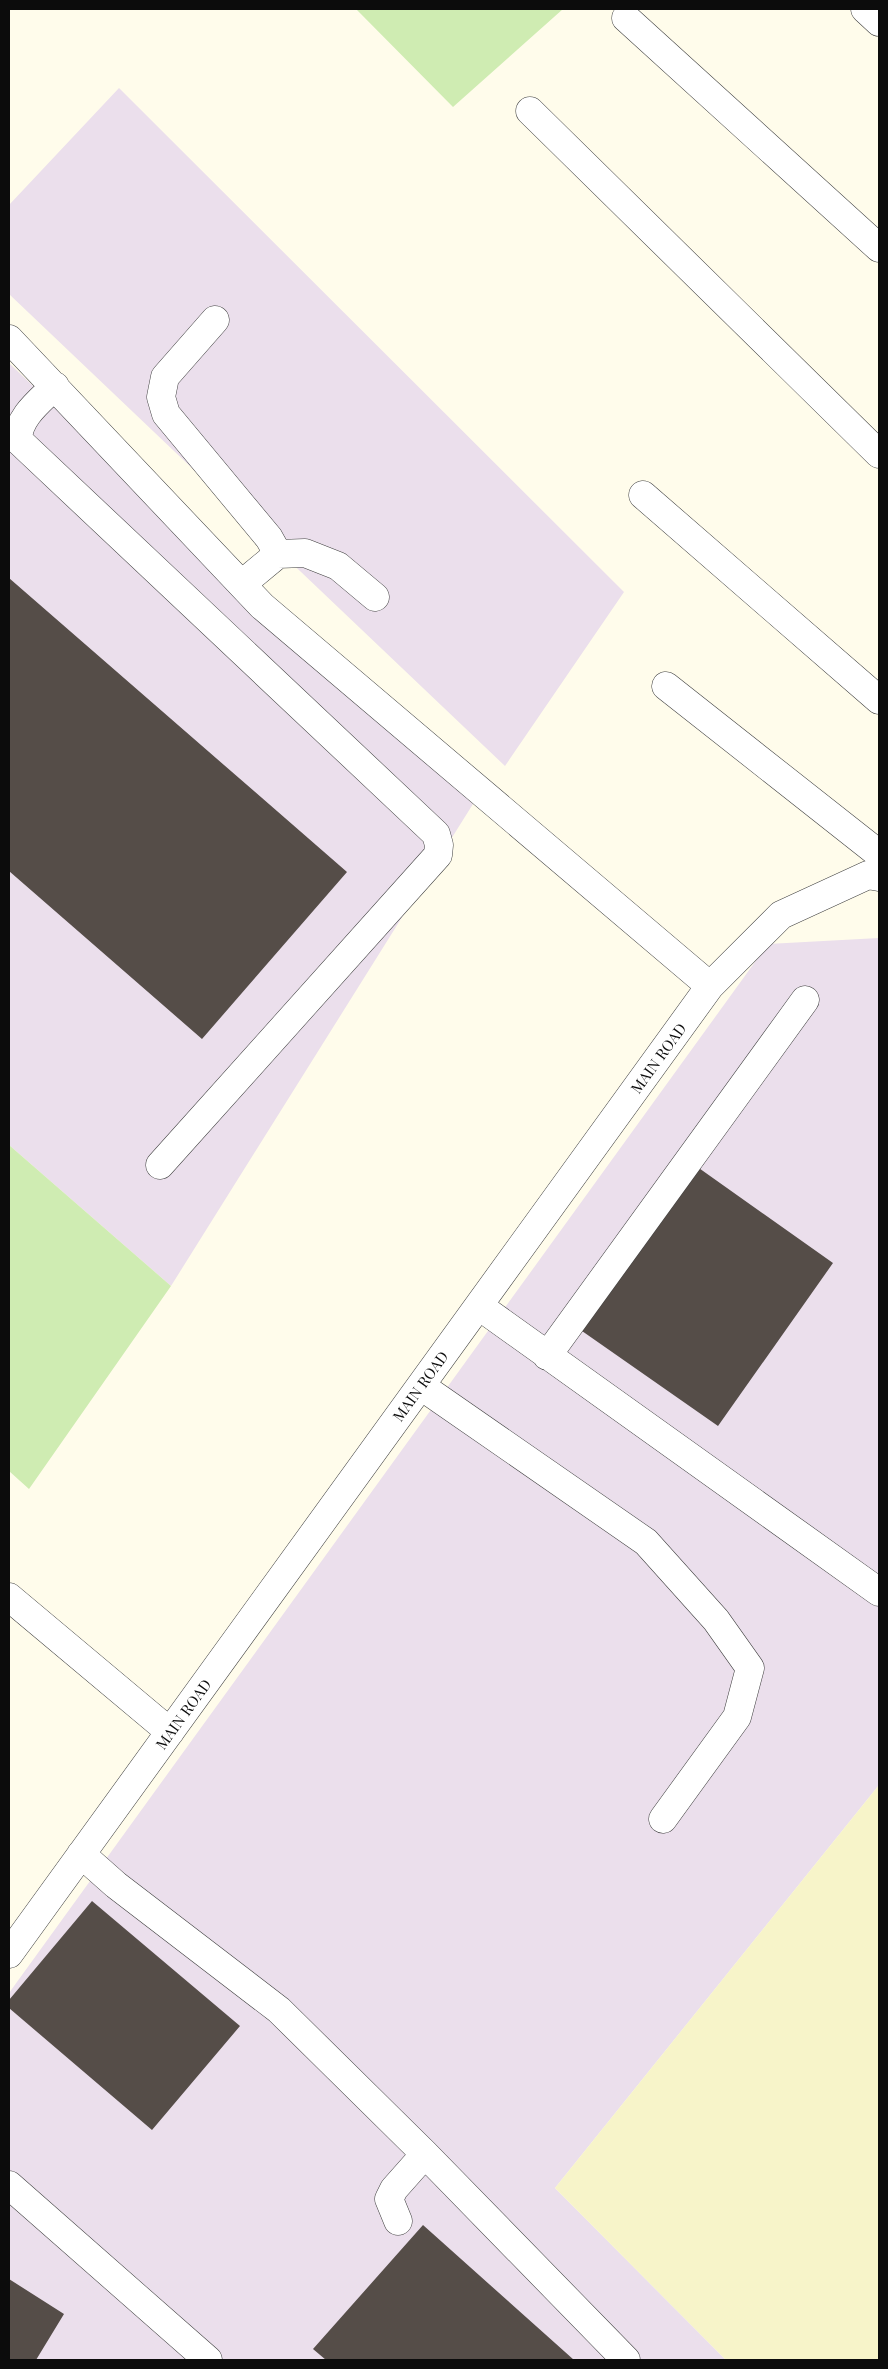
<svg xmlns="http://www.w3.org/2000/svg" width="888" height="2369" viewBox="0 0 888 2369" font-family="'Playfair Display',serif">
<rect width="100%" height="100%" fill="#fffceb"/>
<path fill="#ebdfec" d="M119,88l505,504 -119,174 -496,-472v-89z
M9,363l464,441 -302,482 -162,-141z
M879,938v847l-324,403 171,172h-717v-367l759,-1049z"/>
<path fill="#f7f4c9" d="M879,1785v575h-153l-171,-172z"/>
<path fill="#cfecb2" d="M356,9h207l-110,98z
M9,1145l162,141 -142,203 -20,-18z"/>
<path fill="#554d48" d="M9,578l338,294 -145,167 -193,-168z
M696,1166l137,97 -115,163 -136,-95z
M92,1901l148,125 -88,104 -143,-122v-8z
M423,2225l151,135h-248l-13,-11z
M9,2279l55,35 -28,46h-27z"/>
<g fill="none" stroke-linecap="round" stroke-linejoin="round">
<defs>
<path id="minor" d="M865,9l14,13
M626,18l253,230
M530,111l349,343
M215,320l-50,57 -4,20 5,17 103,124 9,16
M9,339l253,267 448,380
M55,386c-15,15 -37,31 -37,54l418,394 3,11 -1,10 -278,310
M643,495l236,205
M242,584l36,-30 27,-1 33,13 37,31
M666,686l213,168
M479,1306l400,286
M547,1356l258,-356
M421,1386l225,156 70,78 34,48 -13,49 -74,102
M9,1597l161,135
M81,1854l35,31 163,125 146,144 201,206
M9,1954l701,-968 71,-71 87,-40 11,2
M9,2185l199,175
M398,2221l-9,-22 5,-10 31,-35"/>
</defs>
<use href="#minor" stroke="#3f3f3f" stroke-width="29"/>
<use href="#minor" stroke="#fff" stroke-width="28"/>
</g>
<g text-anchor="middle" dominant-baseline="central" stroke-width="5" stroke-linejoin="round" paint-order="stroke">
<g font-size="15" fill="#0c0c0c" stroke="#fff">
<text transform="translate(658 1058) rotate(-54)">MAIN ROAD</text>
<text transform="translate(420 1386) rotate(-54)">MAIN ROAD</text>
<text transform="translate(183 1714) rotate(-54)">MAIN ROAD</text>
</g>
</g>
<rect width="888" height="2369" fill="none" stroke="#0c0c0c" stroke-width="20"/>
</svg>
